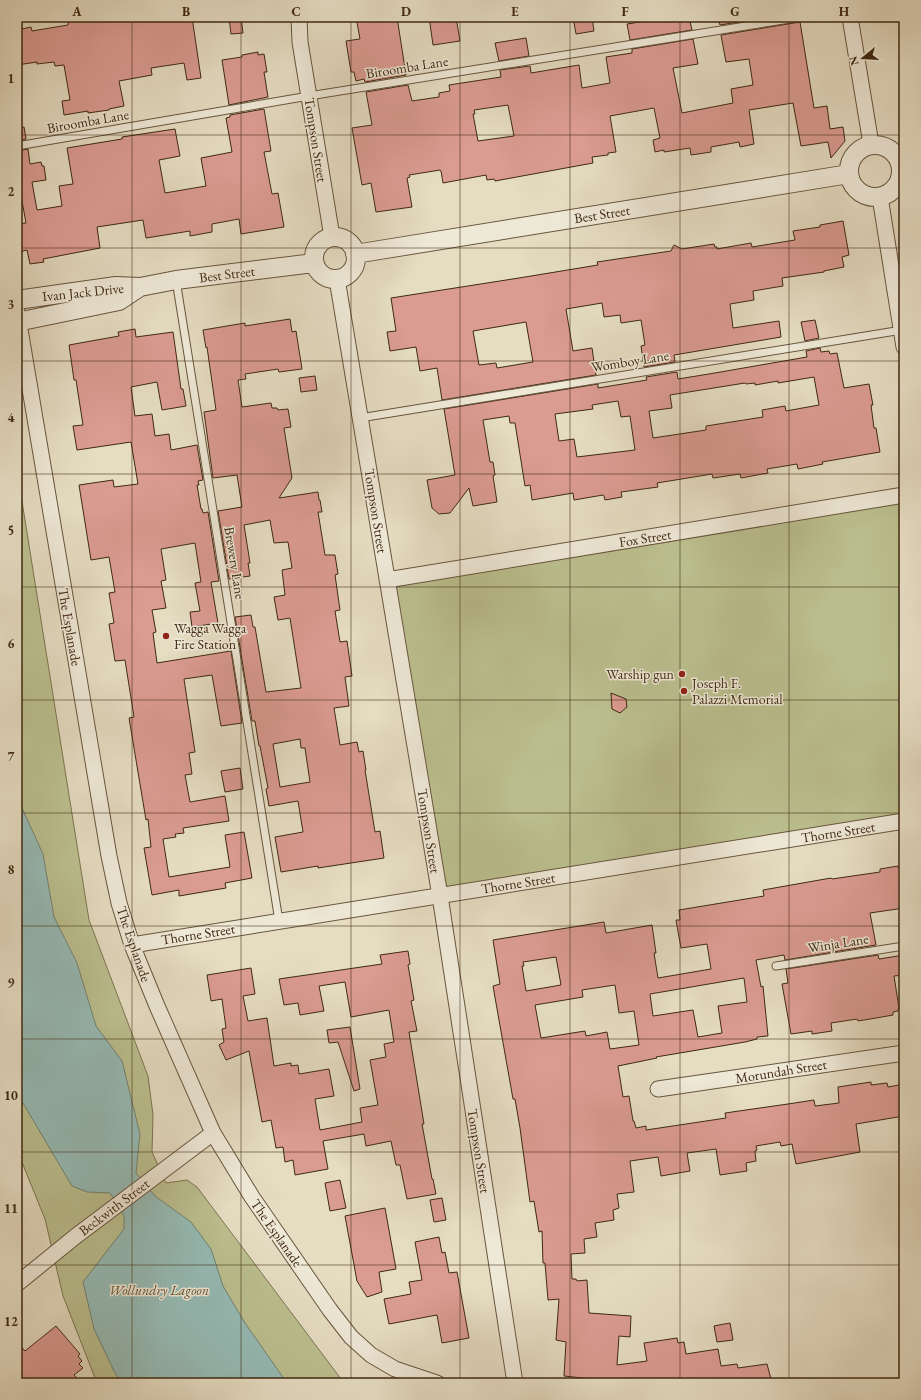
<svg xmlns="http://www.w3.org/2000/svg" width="921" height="1400" viewBox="0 0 921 1400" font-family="'EB Garamond',serif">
<rect width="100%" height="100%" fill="#e5dcc2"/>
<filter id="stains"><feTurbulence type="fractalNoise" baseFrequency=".005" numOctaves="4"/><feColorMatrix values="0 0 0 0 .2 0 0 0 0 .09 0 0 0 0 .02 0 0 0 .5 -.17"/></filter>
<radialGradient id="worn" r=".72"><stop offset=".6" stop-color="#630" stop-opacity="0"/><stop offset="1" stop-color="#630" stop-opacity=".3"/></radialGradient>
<path fill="#bbbf8f" stroke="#7d7450" d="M17,470l72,450 59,156 5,39 -1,37 14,31 21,-3 10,7 147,196h-247l-34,-87 -18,-77 -28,-69z
M904,495v326l-464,75 -53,-316z"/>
<path fill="#96bbb5" stroke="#738173" d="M17,745l5,63 21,46 11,63 23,46 19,63 26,35 18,73 -4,39 19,23 36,26 20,27 12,37 22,37 42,60h-166l-7,-12 -20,-42 -11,-47 41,-53v-13l-14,-23 -23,-1 -15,-6 -55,-93z"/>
<path fill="#da9b91" stroke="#3f2911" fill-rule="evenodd" d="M78,17h15v2l14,-2h85l9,61 -14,2 -3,-17 -33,5 1,7 -33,6 5,25 -15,3v1l-21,3v-2l-24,4 -2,-14 8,-1 -6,-35 -9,1 -1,-4 -17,2v-2l-20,3v-35l14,-3 1,4 36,-6 1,-6z
M229,17h12l2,16 -12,1z
M356,17h41l9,58 -41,7 -1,-3 -8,2 -2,-9h-3l-5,-31 14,-2z
M429,17h27l4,24 -27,4z
M573,17h19l2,14 -18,3z
M671,17h18l3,13 -62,10 -3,-16z
M718,17h52l-50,8z
M800,22l14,86 13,-2 3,23 13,-2 2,14 -14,17 -3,-16 -27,4 -8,-43 -44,7 5,34 -14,3 -1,-5 -28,5v5l-20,3 -1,-7 -26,4v-2l-9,2 -2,-12 7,-2 -6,-30 -44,8 6,36 -8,1v2l-16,2 1,6 -98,18 -1,-2 -7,1 -1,-5 -43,8 -2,-12 -1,-1 -31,5 1,2 -3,1 5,29 -36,5 -5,-29 -9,2 -10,-57 20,-3 -6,-33 42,-7 4,16 27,-4v-4l11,-2 -1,-6 52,-8 -1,-7 30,-4 1,7 48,-8 3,23 28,-5 -4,-26 26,-4v-4l61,-10 5,25 -25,4 9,45 51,-10 -2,-14 22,-4 -4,-26 -23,3 -5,-27zM508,105l6,31 -36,5 -5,-27h2l-1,-4z
M526,38l3,18 -30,5 -4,-18z
M258,52v3l6,-1 3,18h-3l4,25 -39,8 -7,-45 20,-3v-2z
M264,109l7,42 -7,1 8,42 6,-1 6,34 -43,7 -2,-15 -27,5v8l-22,4v-5l-44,7 -3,-18 -46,7 3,21 -57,11 1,3 -14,2 -3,-14 -7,2 -2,-8h-1v-20l9,-1 -6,-33h-3v-39l11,-2 2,15 11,-2 1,4h2l2,14 -14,2 5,28 25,-4 -3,-20 14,-2 -6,-36 55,-9v-2l53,-8 5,27 -21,4 6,33 41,-7 -5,-28 31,-6 -6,-34 4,-1v-2z
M24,127l2,12 -9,2v-13z
M843,221l6,34 -7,2 2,10 -20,4v1l-42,6 1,8 -30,5 1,9 -24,4 3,24 46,-7 2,16 -107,18 1,7 -31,5 -3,-21 4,-1 -4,-25 -20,3 -1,-8 -16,2 -2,-14 -36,6 7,42 19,-3 4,27 -154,25 -5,-32 -17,3 -4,-24 -26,4 -3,-19 9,-1 -5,-33 128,-20 79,-13 -1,-3 74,-11 3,-6 8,4 32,-5 1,3h2v2l34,-6 1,4 43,-7 -2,-9 27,-4v-2zM526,322l7,40 -36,6 -1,-5 -17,2 -6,-34z
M290,319l2,13 4,-1 6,38 -23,3 -1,-3 -33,5 1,5 -8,1 4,27 29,-4 1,5h5l1,2 10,-1 3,18 -7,1 8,50 -13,20 39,-6 1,8h1l2,12h-4l7,43h10l3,19 -3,1 5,35 -5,1 5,31 7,-1 5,35 -7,1 4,29 -15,2 6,37 17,-3 2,10 4,-1 3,19h-1l10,62 5,-1 4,27 -66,10v-2l-37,6 -6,-35 28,-5 -5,-31 -29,5 -3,-17 2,-1 -8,-42h-1l-4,-25h-3l-17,-104 16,-2 2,12h2l11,65 35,-4 -11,-70 -12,2 -4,-23 11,-2 -3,-25 10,-2 -4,-26 -14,1 -4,-23 -26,5 6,38h-2l2,13 -21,3 -11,-68 24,-4 -5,-32 -24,3 -9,-66 12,-2 -9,-63 -1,1 -3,-18 42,-7v3zM300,739l1,9h4l5,34 -30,5 -7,-43z
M815,320l4,18 -14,3 -4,-19z
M135,329l1,8 37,-5 8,57h2l3,17 -24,4 -5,-28 -26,5 4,29 17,-2 3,22 14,-2 2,16 26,-5 6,35 -5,1 1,4h-2l4,24h1l1,4 5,-1 11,69 -8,1 7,41 -26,4 -2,-15 10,-1 -5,-28 6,-1 -6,-39 -34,6 5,31 -5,1 5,27 -14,2 4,22 -3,1 4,30 74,-12 11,72 -21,3 -9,-51 -28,4 11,73 -6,1 3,21 -7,1 5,27 35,-6 4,25 -46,7 1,5 -9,1 1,3 -13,2 6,38 61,-10 -5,-32 19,-3 8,46 -27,5 1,5 -47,8v-6l-27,5 -8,-47 7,-1 -3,-28 -2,1 -17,-102 5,-1 -9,-57 -10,1 -6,-37 5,-1 -5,-30 6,-1 -6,-35 -18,3 -12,-75 34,-5 1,7 24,-3 -7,-42 -54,8 -4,-24 10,-1 -7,-45h-2l-5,-35 50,-9 -1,-4z
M820,348l1,4 8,-1 1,3 7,-1 7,35 25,-4 4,21h-2l3,23h2l4,24 -58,10 1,2 -25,5 -1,-5 -30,5 1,4 -27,5 -1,-4 -27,4 -1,-4 -55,9 1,4 -37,5 1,5 -17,3 -1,-4 -1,-1 -29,5 -1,-7 -41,7 -2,-15 -5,1 -10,-63h-5l-1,-7 -26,4 7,42h3l2,13 -2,1 4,26 -24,4 -4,-18 -19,25 -11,1 -7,-6 -5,-28 28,-5 -11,-66 154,-25v4l49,-8 -1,-3 31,-5 1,7 31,-5 98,-17 -1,-6zM814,377l5,28 -33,6 -1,-5 -23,4 1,7 -57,9v4l-53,8 -4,-27 23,-3 -2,-13 75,-12 1,1 9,-1v2l23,-4v2zM618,401l3,16 9,-1 5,34 -58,7 -3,-18 -15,2 -4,-27 38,-5 -1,-4z
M315,376l2,14 -16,2 -2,-14z
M611,693l15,6 1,8 -7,6 -8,-4z
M240,768l3,21 -18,3 -4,-21z
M898,866v2l6,-1v41l-34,5 6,32 -91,15 -1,-5 -28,5 5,27 2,-1 5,50 -11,1v2l-12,3 -89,15 1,1 -39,8 5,31 6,-1 4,25h1l2,7 10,-2v4l80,-12 -1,-5 63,-9 26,-4 1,6 24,-3 -1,-16 33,-5v3l16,-2 1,4 16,-3v32l-48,8 4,28 -64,12 -4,-20 -11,2 -1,-4 -24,4 1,4 -2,1 1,10 -10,2 1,8 -27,4 -4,-26 -29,4 3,18 -29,5 -3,-19 -28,4 4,31 -17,2 2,14 -6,2 1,10 -19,3 2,14 -13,2 1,14 -14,1 1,25h4l1,2 10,-1 2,33 42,3 -1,21 -11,-1 -2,29 30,-4 -3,-18 33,-5 1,5 6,-1 2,12 32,-5 3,17 16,-2 1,4 29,-4 5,19h-153v-1l-55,-6 2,-34 -10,-2 3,-41 -11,1 -3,-37h-2l-1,-32 -3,1 -5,-31 -4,1 -10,-74 -5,-29h-2l-20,-113 7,-2 -7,-44 111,-18 2,11 46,-8 4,28h-2l4,25 53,-9 -4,-25 -26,4 -5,-28h4l-1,-10 85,-14 -1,-6 68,-12 1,1 48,-7v-3zM556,957l5,28 -35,6 -4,-25h2l-1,-4zM744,978l3,24 -29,4 4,27 -24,4 -5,-27 -40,6 -3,-22zM615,985l4,28 15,-2 5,34 -29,4 -3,-17 -21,4 -1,-5 -44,7 -6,-33 48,-8 -1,-7z
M408,951l2,13 -2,1 6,35 -3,1 6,30 -8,1 15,92h-2l10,55h1l3,15 -29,5 -7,-34h-4l-5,-24 -25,5 -2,-12 -41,7 5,28 -33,6 -2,-15 -8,2 -2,-15 -7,1 -5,-28 -9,2 -13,-71 -23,9 -7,-15 5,-3 -2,-13 4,-1 -4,-29 -11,2 -4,-26 44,-7 4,26 -12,2 5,25 19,-3 7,48 17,-3v3l7,-1 1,9 30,-5 5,27 -19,3 5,31 42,-8 -2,-14 18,-3 -8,-45 16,-3 -2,-13 10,-2 -5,-32 -38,7 -6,-35 -26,4 5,25 -24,4 -2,-12 -14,2 -5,-26 103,-15 -2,-9z
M878,955l1,4 25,-4v20l-10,1 5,32 -1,1v2l-5,1v3l-17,3 -18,3 -1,-2 -26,4 1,8 -20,3v-3l-21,3 -9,-50 6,-1 -2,-14z
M350,1027l10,62 -6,2 -16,-49 -9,1 -2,-13z
M340,1180l6,28 -16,3 -5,-28z
M442,1198l4,22 -12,2 -4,-22z
M385,1208l11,61 -17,3 3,20 -15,5 -10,-16 -12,-65z
M439,1237l3,16 3,-1 4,21 8,-1 12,66 -27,5 -5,-28 -48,9 -5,-25 27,-5 -2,-12 13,-2 -7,-38z
M730,1323l3,17 -16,2 -3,-16z
M56,1326l24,28 -2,2 4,5 -3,3 4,4 -9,7 7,8h-64v-41l8,9z"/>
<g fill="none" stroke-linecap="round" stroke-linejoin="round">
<defs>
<path id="service" d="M17,146l292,-50 493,-79
M176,280l103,641
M360,418l542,-88
M776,966l128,-20"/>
<path id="minor" d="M299,17l1,25 32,195
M850,17l21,127
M880,197l24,150
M337,279l103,617 75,487
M17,312l92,544 10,47 13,42 25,61 56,127 39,64 78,113 21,27 20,18 24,14 42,14
M387,580l517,-85
M132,945l772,-124
M658,1089l246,-36
M17,1284l59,-48 137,-103"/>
<path id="tertiary" d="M849 171a26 26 0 1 1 52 0a26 26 0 1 1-52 0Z
M314 258a21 21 0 1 1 42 0a21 21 0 1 1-42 0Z
M355,254l494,-80
M17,300l99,-14 24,1 36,-7 138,-17
M17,322l102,-21 21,-14"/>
</defs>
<use href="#service" stroke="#68563d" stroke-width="9"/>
<use href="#minor" stroke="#68563d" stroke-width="17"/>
<use href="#tertiary" stroke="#68563d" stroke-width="20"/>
<use href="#service" stroke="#eee8d7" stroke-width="7"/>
<use href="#minor" stroke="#eee8d7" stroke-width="15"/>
<use href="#tertiary" stroke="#eee8d7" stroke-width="18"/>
</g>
<path fill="none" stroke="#3f2911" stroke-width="1" stroke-opacity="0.55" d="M132,17v1366M241,17v1366M351,17v1366M460,17v1366M570,17v1366M680,17v1366M789,17v1366M17,135h887M17,248h887M17,361h887M17,474h887M17,587h887M17,700h887M17,813h887M17,926h887M17,1039h887M17,1152h887M17,1265h887"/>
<g fill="#8f2418" stroke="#eee8d7" stroke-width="1.5">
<circle cx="166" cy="636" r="4"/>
<circle cx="682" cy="674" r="4"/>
<circle cx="684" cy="691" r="4"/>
</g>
<g text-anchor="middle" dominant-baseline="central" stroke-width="3" stroke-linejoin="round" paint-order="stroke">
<g font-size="14" fill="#3f2911" stroke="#eee8d7">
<text transform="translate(407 67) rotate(-9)">Biroomba Lane</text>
<text transform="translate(88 121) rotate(-10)">Biroomba Lane</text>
<text transform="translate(316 140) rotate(81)">Tompson Street</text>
<text transform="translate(602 214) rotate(-9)">Best Street</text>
<text transform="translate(227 274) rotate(-7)">Best Street</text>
<text transform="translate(83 292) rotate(-6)">Ivan Jack Drive</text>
<text transform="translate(630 361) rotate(-9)">Womboy Lane</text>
<text transform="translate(376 511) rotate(81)">Tompson Street</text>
<text transform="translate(645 538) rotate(-9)">Fox Street</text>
<text transform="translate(235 563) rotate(81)">Brewery Lane</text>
<text transform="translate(70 627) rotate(80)">The Esplanade</text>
<text transform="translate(429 831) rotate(81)">Tompson Street</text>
<text transform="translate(838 832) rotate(-9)">Thorne Street</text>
<text transform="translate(518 883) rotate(-9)">Thorne Street</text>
<text transform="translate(198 934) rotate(-9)">Thorne Street</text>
<text transform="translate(838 943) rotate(-9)">Winja Lane</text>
<text transform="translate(134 944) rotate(71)">The Esplanade</text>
<text transform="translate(781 1071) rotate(-9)">Morundah Street</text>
<text transform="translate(479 1151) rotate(81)">Tompson Street</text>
<text transform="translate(114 1207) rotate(-37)">Beckwith Street</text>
<text transform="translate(277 1233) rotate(55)">The Esplanade</text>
</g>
<g font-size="14" fill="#3f2911" stroke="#eee8d7" text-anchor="start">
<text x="174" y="628">Wagga Wagga<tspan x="174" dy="16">Fire Station</tspan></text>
<text x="674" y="674" text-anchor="end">Warship gun</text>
<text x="692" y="683">Joseph F.<tspan x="692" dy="16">Palazzi Memorial</tspan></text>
</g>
<g font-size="14" font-style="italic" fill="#5e4e30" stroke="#eee8d7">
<text x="159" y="1290">Wollundry Lagoon</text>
</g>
</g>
<rect width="921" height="1400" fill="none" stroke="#e5dcc2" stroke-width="44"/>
<g transform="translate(863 58) rotate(252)" stroke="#eee8d7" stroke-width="3" paint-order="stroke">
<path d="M0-3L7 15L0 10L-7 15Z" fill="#3f2911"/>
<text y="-6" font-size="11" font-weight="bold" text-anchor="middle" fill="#3f2911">N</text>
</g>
<rect x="22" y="22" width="877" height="1356" fill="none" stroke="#3f2911" stroke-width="1.5"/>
<g font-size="13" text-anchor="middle" font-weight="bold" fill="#3f2911">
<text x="77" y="16">A</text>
<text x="186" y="16">B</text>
<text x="296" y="16">C</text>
<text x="406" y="16">D</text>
<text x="515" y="16">E</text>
<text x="625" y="16">F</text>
<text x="735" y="16">G</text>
<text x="844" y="16">H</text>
<text x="11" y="83">1</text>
<text x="11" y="196">2</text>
<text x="11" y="309">3</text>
<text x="11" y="422">4</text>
<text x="11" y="535">5</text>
<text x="11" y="648">6</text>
<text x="11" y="761">7</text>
<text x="11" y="874">8</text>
<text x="11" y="987">9</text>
<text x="11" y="1100">10</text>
<text x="11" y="1213">11</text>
<text x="11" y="1326">12</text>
</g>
<rect width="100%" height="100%" filter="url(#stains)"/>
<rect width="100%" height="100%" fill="url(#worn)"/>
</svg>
